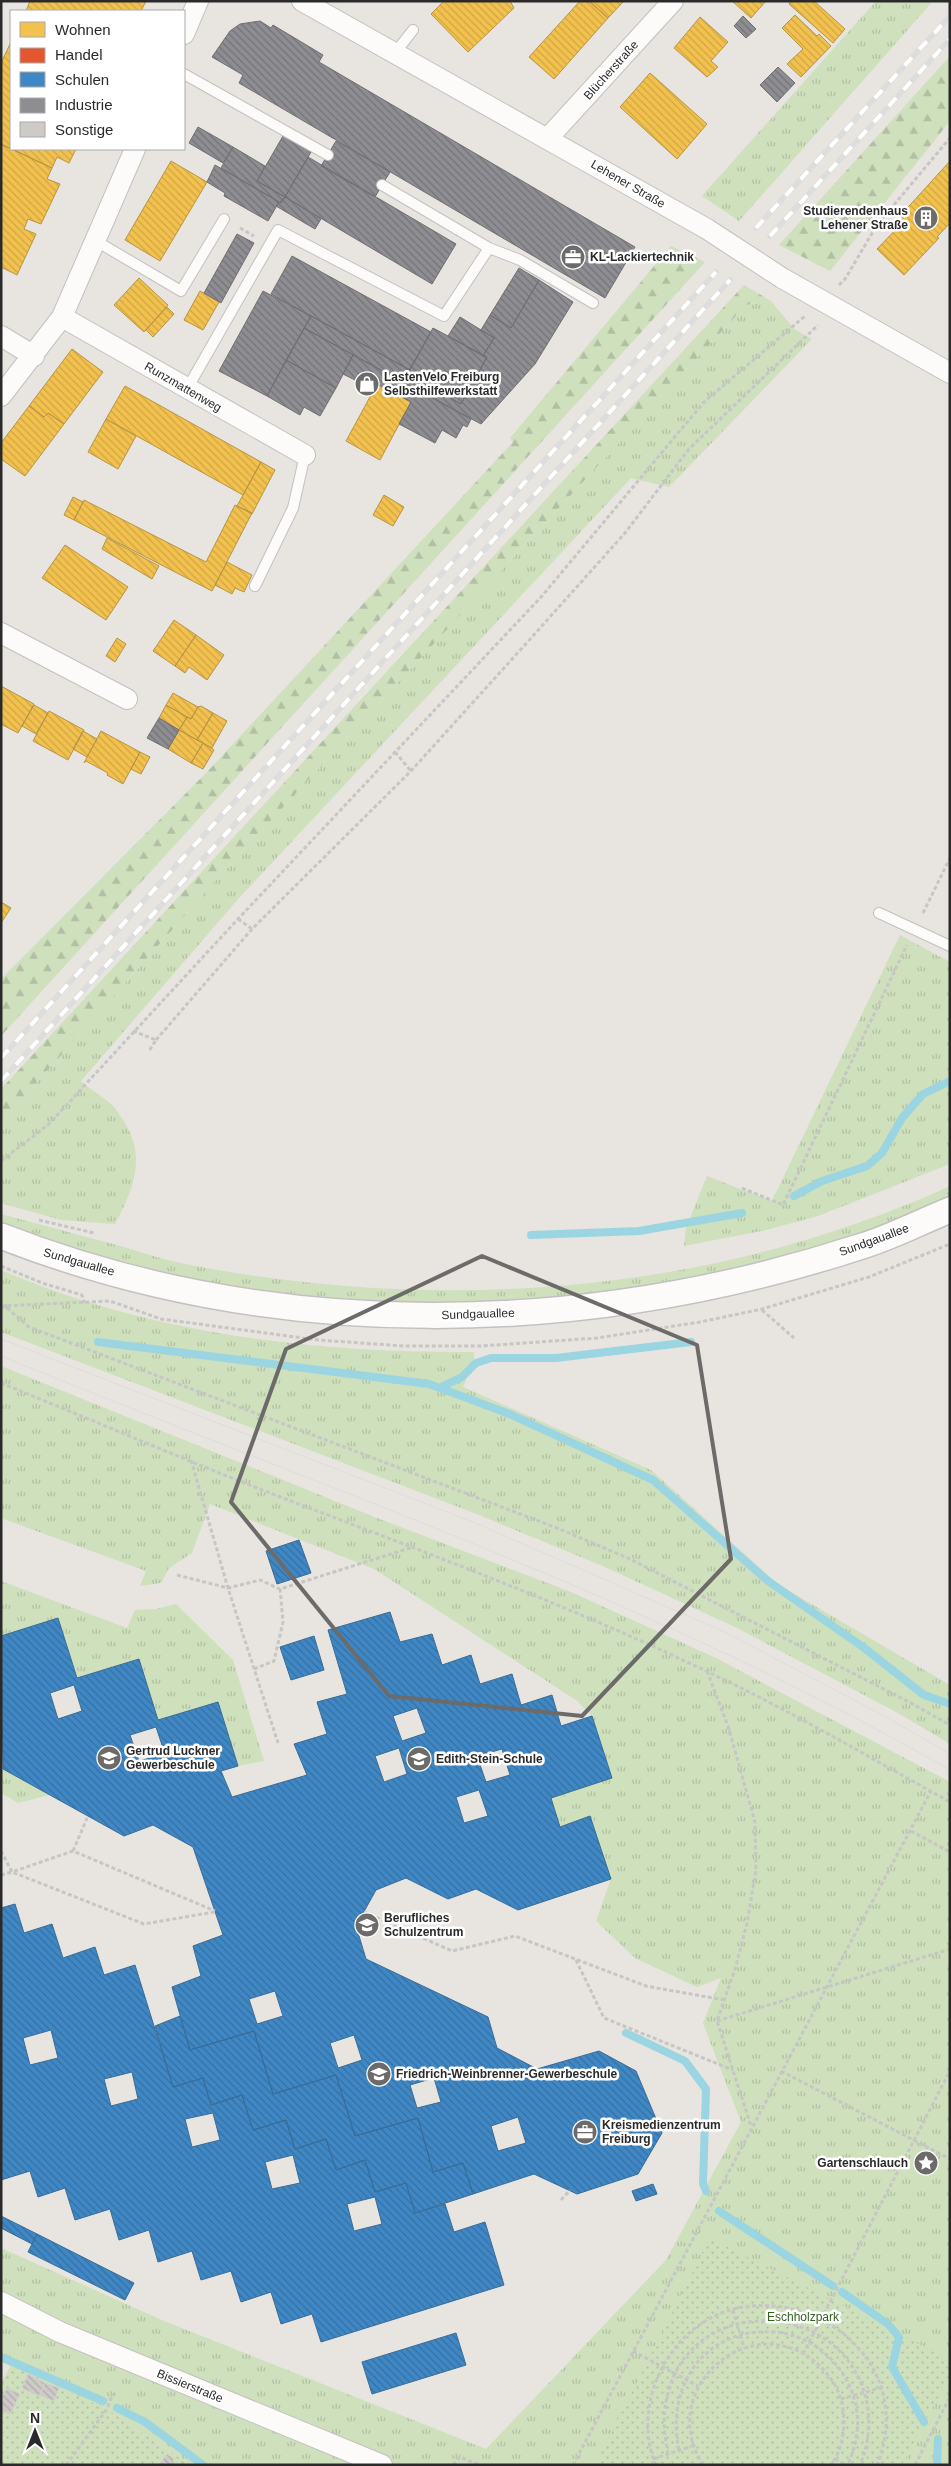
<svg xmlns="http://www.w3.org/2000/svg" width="951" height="2466" viewBox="0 0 951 2466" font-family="Helvetica,sans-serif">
<defs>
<pattern id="grass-tufts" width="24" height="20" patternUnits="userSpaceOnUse" patternTransform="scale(1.25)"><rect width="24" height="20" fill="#cee0bc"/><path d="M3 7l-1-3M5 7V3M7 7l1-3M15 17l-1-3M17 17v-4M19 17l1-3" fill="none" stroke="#b1c0a2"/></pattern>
<pattern id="forest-firs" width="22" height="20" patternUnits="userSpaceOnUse" patternTransform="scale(1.25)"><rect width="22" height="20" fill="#cee0bc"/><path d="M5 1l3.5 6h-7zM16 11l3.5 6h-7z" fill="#b1c0a2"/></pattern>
<pattern id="garden-dots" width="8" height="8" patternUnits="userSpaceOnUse" patternTransform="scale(1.25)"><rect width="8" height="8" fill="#cee0bc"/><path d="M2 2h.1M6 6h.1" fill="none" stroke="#b1c0a2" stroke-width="1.8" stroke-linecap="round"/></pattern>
<pattern id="homes-back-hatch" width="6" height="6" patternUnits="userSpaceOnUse" patternTransform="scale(1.25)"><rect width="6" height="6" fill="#f2c14e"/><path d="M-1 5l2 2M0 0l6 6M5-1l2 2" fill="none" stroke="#d0a644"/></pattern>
<pattern id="shops-back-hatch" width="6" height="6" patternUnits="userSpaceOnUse" patternTransform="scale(1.25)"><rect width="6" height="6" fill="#e4572e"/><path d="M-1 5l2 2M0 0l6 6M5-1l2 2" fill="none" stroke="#b94827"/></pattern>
<pattern id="schools-back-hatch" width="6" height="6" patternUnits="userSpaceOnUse" patternTransform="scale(1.25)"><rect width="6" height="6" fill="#3f88c5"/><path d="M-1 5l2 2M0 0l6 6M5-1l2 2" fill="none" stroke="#356fa0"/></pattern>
<pattern id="industry-back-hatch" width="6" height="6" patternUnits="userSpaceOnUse" patternTransform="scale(1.25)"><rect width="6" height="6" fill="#8d8d92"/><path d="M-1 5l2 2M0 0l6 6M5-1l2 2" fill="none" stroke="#737377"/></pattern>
<pattern id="building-back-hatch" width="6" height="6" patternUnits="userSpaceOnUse" patternTransform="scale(1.25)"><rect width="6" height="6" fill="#cdcac7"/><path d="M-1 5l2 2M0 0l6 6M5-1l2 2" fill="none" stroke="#b0aeab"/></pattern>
</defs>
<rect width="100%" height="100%" fill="#e8e4e0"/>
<path fill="url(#grass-tufts)" d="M876,1h57l-194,220 -37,-25z
M771,301l23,28 18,10 -143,148 -38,-9 -392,420 -158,183c9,9 24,16 33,26 34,42 24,74 1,117l-54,-4 -60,-17v-80l216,-244 529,-574z
M900,935l50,27v202l-132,52 -52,14 -82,16 2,-18 21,-52 65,25z
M950,1186v14l-63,26 -169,50 -190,26 -132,2 -118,-12 -86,-12 -115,-31 -76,-26v-9c41,11 82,22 123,33 20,6 40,13 61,17 254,50 527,31 765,-78z
M1,1270c148,64 313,83 473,82v9l-11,26 188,83 128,115 171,100v59l-52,-31 -163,-86 -130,-60 -131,-54 -473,-181z
M1,1366l376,152 194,74 145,66 234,124v683h-760l-83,-56 -106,-47v-114l163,73 322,128 180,-189 75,-138 -38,-99 18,-45 -24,9 -62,-29 -39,-37 15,-42 -21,-63 -30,11 -9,-29 61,-20 -20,-62 -16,-16 -202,-131 -164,-65 -18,49 -23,15 -8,15 -21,3 6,-15 -145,-53z
M1,1581l126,47 8,-18 21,-1 20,-5 57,56 31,101 -26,5 -21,-64 -59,18 -19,-61 -62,19 -19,-60 -57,18z
M1,1764l2,5 46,26 -31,8 -17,-10z"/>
<path fill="url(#forest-firs)" d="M950,56v65l-120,150 -51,-26z
M671,246l34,16 -704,774v-57l207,-208 305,-329 -3,-4z
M744,285l27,16 -25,4 -529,574 -216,244v-34z"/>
<path fill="url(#garden-dots)" d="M710,2238l240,122v15l-48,90h-307z
M11,2365l96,44 83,56h-189v-82z"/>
<path fill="url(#homes-back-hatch)" stroke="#b69443" d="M30,1h116l-5,10h-115z
M444,1h66l4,7 -46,44 -37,-38z
M580,1h9l19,17 -54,61 -25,-22z
M589,1h35l-16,17z
M732,1h34l-15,17z
M791,1h23l31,28 -12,14 -44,-39z
M795,15l22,21 2,-2 12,12 -30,31 -14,-13 16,-15 -21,-21z
M700,17l28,25 -17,19 7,6 -11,10 -33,-29z
M11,42v107h65l-7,14 -12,-6 -5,11 -51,-24v-81z
M650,73l57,51 -30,35 -57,-52z
M1,144l51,24 -5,11 13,5 -19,40 -13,-5 -4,10 12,5 -19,41 -16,-8z
M171,161l36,21 -47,79 -35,-21z
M950,161v62l-13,14 2,1 -35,37 -27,-26 28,-29 -5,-4z
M139,278l29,27 -24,27 -30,-27z
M200,291l19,11 -16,28 -19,-10z
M167,307l7,7 -21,23 -7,-7z
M72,349l31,23 -39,52 -16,-11 -4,4 -15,-11z
M377,384l34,18 -31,58 -34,-19z
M125,386l136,76 -18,33 -137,-76z
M29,406l15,11 4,-4 16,11 -39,52 -24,-17v-16z
M106,419l30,17 -18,33 -30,-17z
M261,462l14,8 -23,44 -15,-8z
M384,495l20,12 -11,19 -20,-11z
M73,497l10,5 -9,18 -10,-5z
M84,500l122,62 29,-57 17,8 -40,78 -138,-71z
M107,538l52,28 -7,13 -50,-30z
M65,545l63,42 -22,33 -64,-42z
M227,562l25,13 -8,17 -9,-4 -3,6 -17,-9z
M174,620l22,15 -21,31 -22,-15z
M196,635l28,20 -17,25 -18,-13 -4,6 -10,-7z
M117,638l9,6 -11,18 -9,-6z
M1,686l33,18 -16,29 -17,-9z
M173,693l25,14 -7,12 -25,-14z
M34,705l14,8 -12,21 -14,-8z
M166,705l21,12 -8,13 -20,-12z
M201,706l12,7 -16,27 -18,-10 8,-13 4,2 7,-12z
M49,711l35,19 -16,30 -35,-19z
M213,713l14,8 -15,27 -15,-8z
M179,730l24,13 -12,20 -23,-14z
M83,731l14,8 -10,18 -14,-8z
M101,731l39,21 -17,32 -16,-9 1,-2 -22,-12 -2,2z
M203,743l11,7 -11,19 -12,-6z
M140,752l10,5 -9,17 -10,-5z
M1,902l10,6 -10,15z"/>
<path fill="url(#shops-back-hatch)" stroke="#ac4a2d" d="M360,375l17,10 -3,6 -17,-10z"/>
<path fill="url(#schools-back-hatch)" stroke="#396c96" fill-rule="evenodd" d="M299,1540l12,33 -34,11 -11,-33z
M390,1612l10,30 32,-8 10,31 29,-10 9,29 32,-10 9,31 31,-10 9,31 31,-10 20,62 -61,20 9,29 30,-11 21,63 -93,31 -42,-21 -28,10 -42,-21 -30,12 -20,36 10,33 122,58 9,31 40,21 62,-18 37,20 26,62 -24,41 -61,20 -43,-20 -61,20 -10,-31 -30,9 -15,-54 -63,18 -19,-61 -63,19 -19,-63 -64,19 -18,-63 29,-11 -8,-30 30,-11 -30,-88 -40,-22 -29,11 -121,-67 -2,-133 57,-18 19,60 62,-19 19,61 60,-18 20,64 -17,5 11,26 75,-22 -13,-31 33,-10 -10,-32 30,-8 -19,-64zM74,1685l8,26 -24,8 -8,-26zM417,1708l9,25 -24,8 -9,-25zM156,1727l9,27 -26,7 -9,-26zM399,1748l8,26 -23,8 -9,-26zM502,1749l8,26 -24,7 -9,-26zM479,1790l9,26 -24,7 -8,-26zM275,1991l8,25 -26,8 -8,-25zM354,2035l8,25 -24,8 -8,-25zM434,2078l7,24 -24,6 -7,-23zM518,2117l8,26 -28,8 -7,-25z
M314,1636l10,34 -33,10 -11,-33z
M15,1904l9,29 28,-9 11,34 32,-11 9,28 31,-10 38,122 30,-9 8,27 31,-10 11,35 33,-10 9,29 31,-10 10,31 29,-10 10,32 31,-9 9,30 30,-9 9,28 31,-10 19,63 -183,57 -9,-28 -31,10 -10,-32 -30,10 -10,-31 -30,9 -9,-29 -34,11 -9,-32 -30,10 -9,-31 -35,11 -10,-32 -27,9 -8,-26 -29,9v-272zM51,2030l7,28 -28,7 -7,-27zM132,2072l6,27 -27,7 -7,-27zM213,2113l7,27 -28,7 -7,-28zM293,2155l7,28 -28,6 -7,-27zM375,2197l7,27 -28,7 -7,-27z
M180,2016l10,34 64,-19 19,63 63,-19 19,61 63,-18 15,54 30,-9 10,31 -58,19 -9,-30 -31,9 -10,-32 -29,10 -10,-31 -31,10 -9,-29 -33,10 -11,-35 -31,10 -8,-27 -30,9 -18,-61z
M653,2184l4,10 -21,7 -4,-10z
M1,2216l36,18 -5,10 -31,-16z
M37,2234l97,49 -9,17 -97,-48z
M456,2333l10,32 -94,29 -10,-32z"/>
<path fill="url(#industry-back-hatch)" stroke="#6f6f73" d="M743,16l13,13 -10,9 -12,-12z
M260,21l11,7 2,-3 50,30 -4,7 316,185 -30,51 -366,-215 4,-8 -31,-18 18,-26 10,-7z
M778,67l17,16 -18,19 -17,-17z
M198,127l35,20 -10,16 -34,-20z
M283,136l28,16 -26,45 -28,-16z
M336,141l54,31 -15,25 -54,-31z
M233,147l32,19 -8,15 28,16 -4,6 -60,-35z
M308,157l148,87 -24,40 -147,-87z
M215,165l64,37 -11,19 -44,-25 1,-3 -18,-11z
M285,197l36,22 -6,10 -39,-23z
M237,234l17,9 -33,60 -17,-10z
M292,256l139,76 -21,38 -139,-76z
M519,268l20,12 -28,48 -21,-13z
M539,280l34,22 -38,62 -54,60 -78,-42 4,-8 54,30 26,-47 -4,-1 11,-18 -13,-8 9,-15 21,13z
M263,291l48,25 -44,80 -48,-25z
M311,316l99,54 -7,12 -99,-54z
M460,317l34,21 -11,18 -35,-20z
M304,328l49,27 -17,33 -50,-28z
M433,328l54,29 -26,47 -54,-30z
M353,355l118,64 -4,8 -4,-2 -7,13 -14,-8 -7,13 -36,-19 12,-22 -51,-27 -3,6 -14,-7z
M286,360l50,28 -16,28 -16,-9 -4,8 -33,-19z
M159,718l20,12 -11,19 -21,-11z"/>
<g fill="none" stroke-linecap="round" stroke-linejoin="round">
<path stroke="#9bd5e2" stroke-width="8" d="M794,1196l28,-15 45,-15 15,-13 20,-35 21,-24 27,-13
M531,1235l108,-4 103,-18
M98,1342l331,42 78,29 146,67 115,101 95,66 61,48 26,9
M441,1387l21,-10 14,-14 15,-5h65l135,-16
M626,2033l59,28 21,28 -3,95 3,7
M719,2211l114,75
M842,2292l46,32 11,13 -7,30 32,55
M1,2357l102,44
M117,2408l28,14 58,43
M937,2465l1,-26"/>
</g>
<path fill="url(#building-back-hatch)" stroke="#d3d0cc" d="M28,2374l17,9 -6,13 -17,-8z
M45,2383l14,5 -5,13 -14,-6z
M7,2388l13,6 -10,20 -9,-4v-11z
M167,2454l7,5 -4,6h-11z"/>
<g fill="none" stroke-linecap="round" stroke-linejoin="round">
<defs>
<path id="service" d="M395,53l18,-23
M184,74l144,81
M96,241l85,50 43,-72
M489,248l31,12 73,43
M187,389l91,-159 166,86 45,-68 -107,-63
M255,586l38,-78 12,-53
M879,913l71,33"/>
<path id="minor" d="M302,1l405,228
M184,34l14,-33
M548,138l125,-137
M782,278l168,95
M62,317l243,138
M1,336l33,20
M1,396l61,-79 73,-168
M1,633l126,66
M1,2302l59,30 322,133"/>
<path id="tertiary" d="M1,1236c274,107 581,101 858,11 31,-9 61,-25 91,-37"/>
</defs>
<use href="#service" stroke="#c2c1c1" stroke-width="12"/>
<use href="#minor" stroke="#c2c1c1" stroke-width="22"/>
<use href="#tertiary" stroke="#c2c1c1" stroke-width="28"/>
<path stroke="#c6c6c5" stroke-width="3" stroke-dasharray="4 2.5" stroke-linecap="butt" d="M240,228l14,8
M839,285l6,-6 32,-54 73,-87
M395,752l16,19
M923,913l27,-55
M238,919l14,10
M133,1031l23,9 -7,11
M156,1040l96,-111 159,-158 121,-134 93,-104 64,-84 129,-124
M1,1161l48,-37 189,-205 304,-323 162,-194 101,-86
M742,1188l41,17 124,-260
M39,1220l55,13
M1,1266l41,17 40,12 2,8
M1,1306l109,-5 51,18 157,21 86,6h77l116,-8 103,-16 62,-13 107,-32 81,-33
M7,1308l22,19 528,201 71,30 281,144 41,23
M762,1310l32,28
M1,1383c86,35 170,71 256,105 151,58 303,113 449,183 83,39 163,86 244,131
M191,1460l37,128 50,155
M177,1575l51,13 32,-8 20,9 133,-42
M254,1669l20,-8 9,-39 -3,-33
M707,1671l21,55 27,96 1,48 -9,53 -11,43 -19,55 34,105
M911,1831l39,21
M1,1851l11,21 61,-21 142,60
M73,1851l14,-33
M1,1875l11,-3 132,52 70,-12
M364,1912l88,39 63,-15 131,50 78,14
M576,1960l28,58 129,52
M717,2021l233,-72
M781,2071l169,88
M561,2200l9,-10
M733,2310l11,38
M633,2351l65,35
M803,2354l147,-283
M841,2399l39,-11
M679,2450c-14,-64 26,-123 95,-118 49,3 89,51 83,100 -1,11 -5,22 -9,33
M668,2454c-4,-21 -6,-40 0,-61 23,-93 157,-96 193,-10 11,26 10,56 -1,82
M653,2459l39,-13
M835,2459l10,6
M66,2465l41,-56 6,-16
M453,2465l7,-8 20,8
M573,2465l358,-674
M656,2465c-12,-26 -10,-60 1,-86 62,-145 276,-54 220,86
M703,2465c-50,-79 53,-162 118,-98 10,10 18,23 21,36 4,22 2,43 -11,62
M915,2465l35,-68"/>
<use href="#service" stroke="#fcfbfa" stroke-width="10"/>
<use href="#minor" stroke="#fcfbfa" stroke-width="20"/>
<use href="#tertiary" stroke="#fcfbfa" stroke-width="25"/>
<path stroke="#ddddde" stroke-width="1" d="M1,1339l472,183 254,111 163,86 60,35
M1,1356c319,131 650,242 949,414"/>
<defs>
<path id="rail" d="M756,228l194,-212
M770,236l180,-197
M1,1058l715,-786
M1,1081l729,-801"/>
</defs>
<use href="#rail" stroke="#ddddde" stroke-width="5.5"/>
<use href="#rail" stroke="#fff" stroke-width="4" stroke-dasharray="11" stroke-linecap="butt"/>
<defs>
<path id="minor-bridge" d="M707,229l75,49"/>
</defs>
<use href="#minor-bridge" stroke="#c2c1c1" stroke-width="22" stroke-linecap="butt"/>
<use href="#minor-bridge" stroke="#fcfbfa" stroke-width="20"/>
</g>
<path fill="none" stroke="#6c6b6a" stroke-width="4" stroke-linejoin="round" d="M482,1256l215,89 34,214 -149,157 -193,-20 -158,-194 55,-153z"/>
<defs>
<symbol id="building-disc" viewBox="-11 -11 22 22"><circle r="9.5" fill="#6c6b6a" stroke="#fff"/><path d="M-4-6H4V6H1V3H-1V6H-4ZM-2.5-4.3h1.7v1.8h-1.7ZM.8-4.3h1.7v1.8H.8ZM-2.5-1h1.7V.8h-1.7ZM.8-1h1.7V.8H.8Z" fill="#fff"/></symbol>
<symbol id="office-disc" viewBox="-11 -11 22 22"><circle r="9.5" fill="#6c6b6a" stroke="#fff"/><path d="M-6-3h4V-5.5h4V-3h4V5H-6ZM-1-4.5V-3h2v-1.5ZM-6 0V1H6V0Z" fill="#fff"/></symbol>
<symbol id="shop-disc" viewBox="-11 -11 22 22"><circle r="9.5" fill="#6c6b6a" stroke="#fff"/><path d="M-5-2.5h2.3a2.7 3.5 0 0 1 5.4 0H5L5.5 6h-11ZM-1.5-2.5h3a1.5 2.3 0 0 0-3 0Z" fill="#fff"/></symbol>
<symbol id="school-disc" viewBox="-11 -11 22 22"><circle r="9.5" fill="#6c6b6a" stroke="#fff"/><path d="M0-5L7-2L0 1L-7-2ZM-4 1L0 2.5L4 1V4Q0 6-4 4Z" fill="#fff"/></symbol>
<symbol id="sight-disc" viewBox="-11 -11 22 22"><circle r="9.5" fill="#6c6b6a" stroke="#fff"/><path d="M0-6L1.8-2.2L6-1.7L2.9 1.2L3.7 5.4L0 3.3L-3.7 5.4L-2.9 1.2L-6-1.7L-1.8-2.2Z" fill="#fff"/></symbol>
</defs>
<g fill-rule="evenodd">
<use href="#building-disc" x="912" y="204" width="28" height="28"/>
<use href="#office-disc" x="559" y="243" width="28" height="28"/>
<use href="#shop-disc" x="353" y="370" width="28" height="28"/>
<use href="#school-disc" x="95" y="1744" width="28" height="28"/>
<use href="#school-disc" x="405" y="1745" width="28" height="28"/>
<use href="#school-disc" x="353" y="1911" width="28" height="28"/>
<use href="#school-disc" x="365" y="2060" width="28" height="28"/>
<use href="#office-disc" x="571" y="2118" width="28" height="28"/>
<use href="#sight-disc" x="912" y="2149" width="28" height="28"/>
</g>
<g text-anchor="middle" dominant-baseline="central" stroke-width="5" stroke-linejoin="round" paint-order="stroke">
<g font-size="12" fill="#2a2a2a" stroke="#fff">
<text transform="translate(611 70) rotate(-48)">Blücherstraße</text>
<text transform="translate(628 184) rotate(30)">Lehener Straße</text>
<text transform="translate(183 387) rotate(30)">Runzmattenweg</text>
<text transform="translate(874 1240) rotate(-20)">Sundgauallee</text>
<text transform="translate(79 1262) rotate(16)">Sundgauallee</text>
<text transform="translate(478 1314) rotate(-2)">Sundgauallee</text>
<text transform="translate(190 2386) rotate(22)">Bissierstraße</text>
</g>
<g font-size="12" font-weight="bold" fill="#2a2a2a" stroke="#fff" text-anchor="start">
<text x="908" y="211" text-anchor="end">Studierendenhaus<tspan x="908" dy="14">Lehener Straße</tspan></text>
<text x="590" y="257">KL-Lackiertechnik</text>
<text x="384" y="377">LastenVelo Freiburg<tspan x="384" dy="14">Selbsthilfewerkstatt</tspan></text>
<text x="126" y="1751">Gertrud Luckner<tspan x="126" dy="14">Gewerbeschule</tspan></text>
<text x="436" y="1759">Edith-Stein-Schule</text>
<text x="384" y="1918">Berufliches<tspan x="384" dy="14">Schulzentrum</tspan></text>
<text x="396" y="2074">Friedrich-Weinbrenner-Gewerbeschule</text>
<text x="602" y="2125">Kreismedienzentrum<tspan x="602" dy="14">Freiburg</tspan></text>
<text x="908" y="2163" text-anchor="end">Gartenschlauch</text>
</g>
<g font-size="12" fill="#336021" stroke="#fff">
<text x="803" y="2317">Eschholzpark</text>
</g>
</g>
<rect width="951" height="2466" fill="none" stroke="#2a2a2a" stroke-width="5"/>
<rect x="10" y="10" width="175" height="140" fill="#ffffff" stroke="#aaaaaa"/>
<rect x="20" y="22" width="25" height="15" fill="#f2c14e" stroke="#aaaaaa"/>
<text x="55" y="35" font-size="15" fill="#2a2a2a">Wohnen</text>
<rect x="20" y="48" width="25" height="15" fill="#e4572e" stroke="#aaaaaa"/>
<text x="55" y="60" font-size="15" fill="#2a2a2a">Handel</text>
<rect x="20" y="72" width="25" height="15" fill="#3f88c5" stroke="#aaaaaa"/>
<text x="55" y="85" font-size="15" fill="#2a2a2a">Schulen</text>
<rect x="20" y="98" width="25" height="15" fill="#8d8d92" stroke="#aaaaaa"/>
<text x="55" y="110" font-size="15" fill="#2a2a2a">Industrie</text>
<rect x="20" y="122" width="25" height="15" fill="#cdcac7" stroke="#aaaaaa"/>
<text x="55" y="135" font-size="15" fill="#2a2a2a">Sonstige</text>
<g transform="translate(35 2431)" stroke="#ffffff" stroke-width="4" paint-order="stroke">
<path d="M0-4L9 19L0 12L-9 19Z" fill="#2a2a2a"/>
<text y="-8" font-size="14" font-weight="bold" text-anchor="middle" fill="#2a2a2a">N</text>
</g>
</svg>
